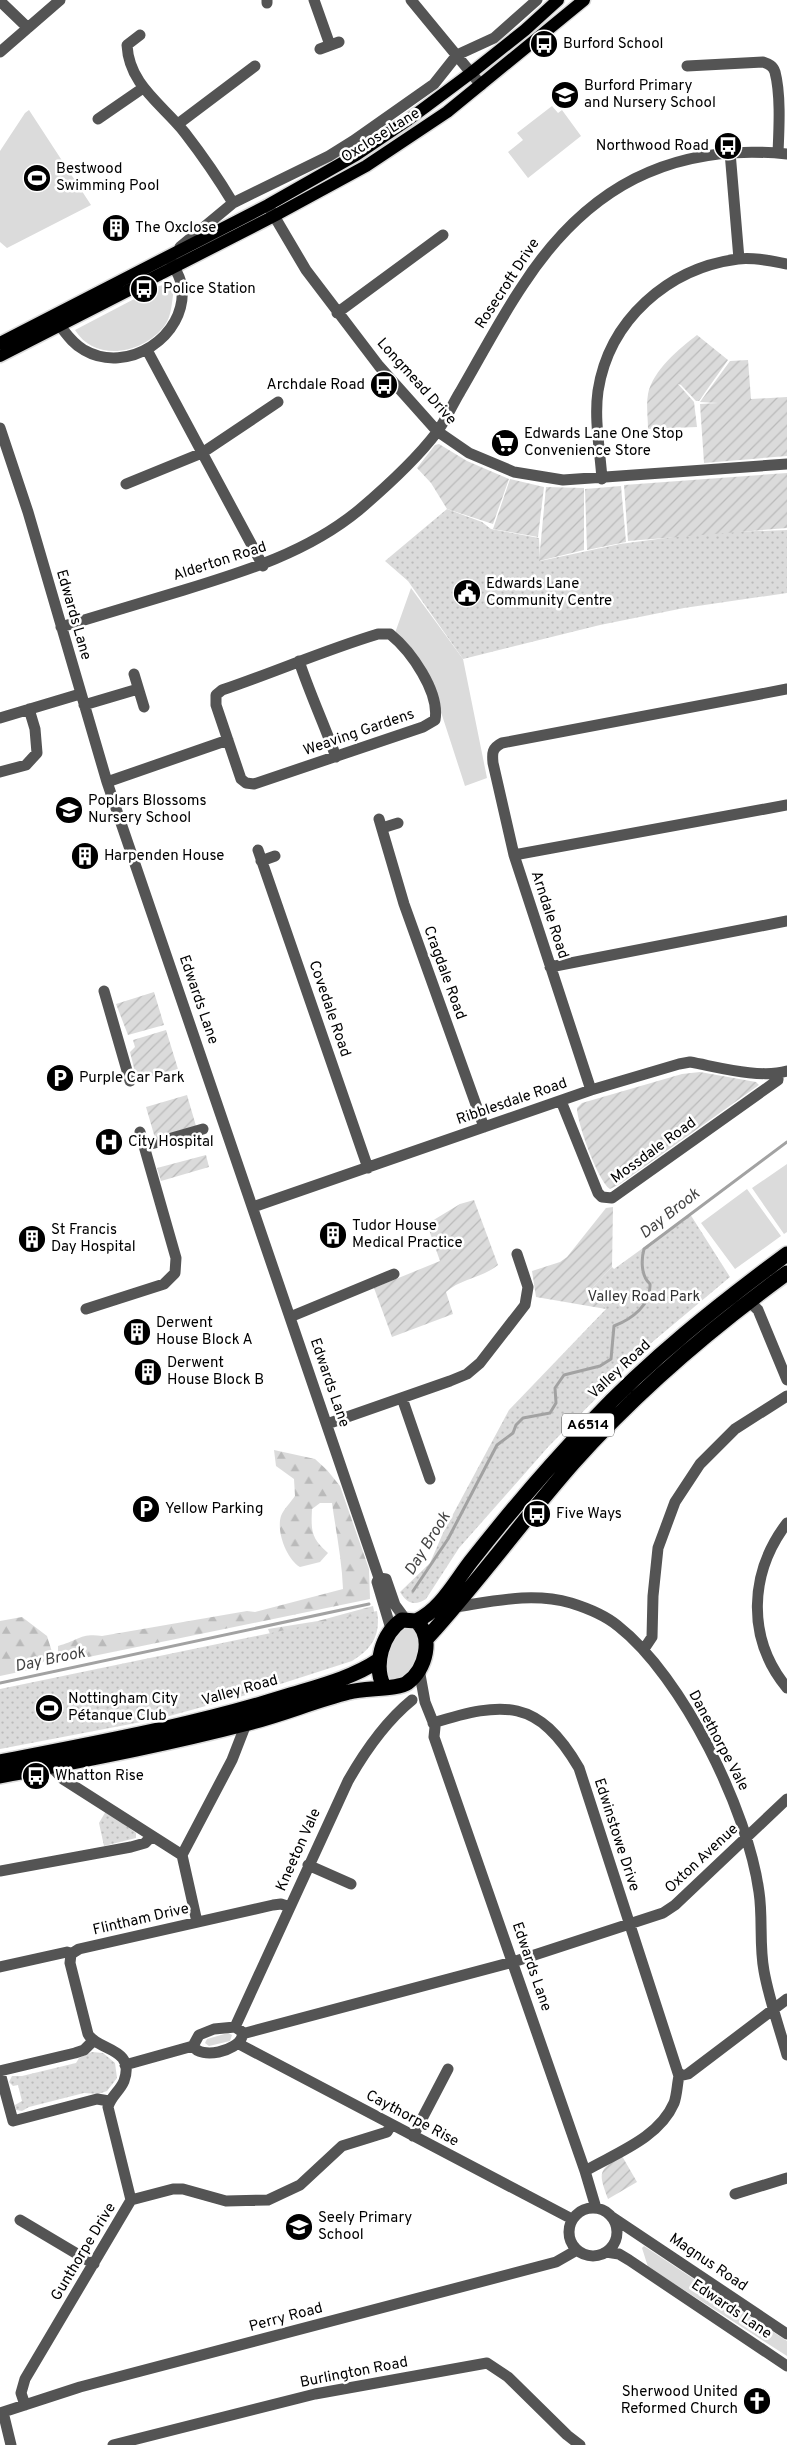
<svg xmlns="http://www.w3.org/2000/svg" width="787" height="2445" viewBox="0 0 787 2445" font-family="Overpass,sans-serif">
<defs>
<pattern id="forest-firs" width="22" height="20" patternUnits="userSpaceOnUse" patternTransform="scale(1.25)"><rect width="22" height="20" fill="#dbdbdb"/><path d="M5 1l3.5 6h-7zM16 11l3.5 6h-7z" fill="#bababa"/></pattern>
<pattern id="park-dots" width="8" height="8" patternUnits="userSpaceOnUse" patternTransform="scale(1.25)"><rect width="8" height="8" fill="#dbdbdb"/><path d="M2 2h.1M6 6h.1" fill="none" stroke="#bababa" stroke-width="1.8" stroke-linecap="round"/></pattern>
<pattern id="garden-furrows" width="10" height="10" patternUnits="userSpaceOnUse" patternTransform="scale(1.25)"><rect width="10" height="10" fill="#dbdbdb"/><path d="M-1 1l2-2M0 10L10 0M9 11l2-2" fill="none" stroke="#bababa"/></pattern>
</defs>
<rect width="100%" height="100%" fill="#fff"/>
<path fill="#dbdbdb" d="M552,106l6,7 4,-3 19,26 -53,42 -20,-26 15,-12 -6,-7z
M29,110l62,95 -84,43 -7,-6v-91l25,-38z
M168,284l6,4c-2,11 -2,28 -9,37 -21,29 -70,38 -90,5l84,-44z
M411,588l52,71 24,119 -22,8 -37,-114 -33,-39z
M787,1164v68l-3,2 -32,-46z
M747,1189l34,47 -46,33 -34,-46z
M406,1628c11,1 12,6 15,15 -4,9 -7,22 -13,30 -23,28 -35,-28 -2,-45z
M228,2033l4,2 -2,6 -21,5 -4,-3 2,-4z
M644,2246l143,95v15l-139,-89 -6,-19z"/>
<path fill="url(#forest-firs)" d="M274,1450l41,9 12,11 13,16 29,83 1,30 -301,62 -11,-5v-10c20,-5 22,-13 44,-10l145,-25 8,1 88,-23c-1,-29 -7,-57 -11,-86h-12l-8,6c-1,22 -1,29 16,44l-8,9 -20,5c-13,-8 -24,-35 -19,-51 2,-6 10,-14 14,-20l-1,-17 -18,-13z
M373,1606l2,10 -105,18 -2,-5 50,-8z
M22,1617l25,19 6,19 -20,14 -33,7v-55z"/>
<path fill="url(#park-dots)" d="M447,509l35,13 9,7 48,9 1,23 80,-17 83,-11 84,-3v63l-103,15 -84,17 -137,34 -55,-78 -23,-20z
M690,1214l40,63 -80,67 -101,102 -90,102 -33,51c-11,7 -19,5 -26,-7l30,-29 13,-30 66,-123 97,-101 -15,-20 21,-22 2,2z
M377,1611c4,24 -5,38 -25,50l-106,34 -84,23 -162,31v-60z
M106,1811l30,22v5l-32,8 -5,-23z
M92,2052l11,1 12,10 2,15 -10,13 -9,3 -14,-1 -55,14 -7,4 -6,-1 -1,-5 7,-4 -4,-16 -5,1 -4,-4 3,-6h10l54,-13 3,-5z"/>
<path fill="url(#garden-furrows)" d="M697,335l31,25 -29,41h-3l-15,-16 -3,-1 16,18 3,25 -49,2c0,-11 -2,-24 0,-35 5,-24 31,-45 49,-59z
M748,360l3,39 36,-2v59l-83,7 -4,-59 18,-1 -18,-1 30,-41z
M439,444l28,17 42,18 -16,45 -46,-15 -16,-26 -14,-15 18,-23z
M787,473v55l-159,13 -4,-56z
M510,479l34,8 -6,50 -45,-8z
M621,486l5,56 -39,8 -2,-61z
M546,487l38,1v62l-45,11z
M154,992l10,33 -36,10 -12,-31z
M166,1030l12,39 -41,11 -7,-28 5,-5 -2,-7z
M700,1072l56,10 3,3 -139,99 -10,5c-12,-8 -33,-66 -33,-81l5,-5 100,-29z
M187,1095l9,31 -41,12 -9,-31z
M206,1155l3,12 -48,14 -4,-13z
M474,1200l24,65c-16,13 -38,14 -52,27l7,22 -61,23 -18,-49 66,-27 -13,-37 33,-20z
M613,1207l-1,60 -21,22 15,20 -70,-12 -4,-26 28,-9 7,-5 39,-49z
M622,2156l15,26 -29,17c-10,-27 -10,-29 14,-43z"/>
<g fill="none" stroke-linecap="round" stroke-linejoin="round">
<path stroke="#a2a2a2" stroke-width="3" d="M413,1591l35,-52 49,-94 16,-12 3,-8 7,-7 27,-5 6,-10 -1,-15 9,-13 36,-9 11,-7 3,-33c18,-7 37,-21 36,-42 -9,-8 -9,-24 -6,-35l143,-107
M0,1683l369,-79"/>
<defs>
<path id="major" d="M0,343l268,-138 88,-50 52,-35 63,-47 54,-43 33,-30
M0,356l274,-140 92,-50 81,-54 137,-112"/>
<path id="highway" d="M416,1621c25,-11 40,-41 56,-61 37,-47 77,-94 119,-138 59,-63 127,-117 196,-168
M428,1637c50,-55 95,-117 145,-174 64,-72 137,-134 214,-190
M0,1762c96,-19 191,-36 284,-65 32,-10 67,-18 95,-37
M0,1776c82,-16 163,-31 244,-52 35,-8 69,-23 105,-32 14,-4 50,-3 58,-9 19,-13 27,-47 9,-62l-14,-1c-20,14 -29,45 -18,67"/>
</defs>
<use href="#major" stroke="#dbdbdb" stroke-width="15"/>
<use href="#highway" stroke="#dbdbdb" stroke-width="18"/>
<path stroke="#545454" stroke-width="11" d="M314,0l16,45
M411,0l70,85
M0,1l28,27
M267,3v-3
M140,35l-13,10c2,40 35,59 58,88 17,22 33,45 48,70
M320,49l19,-7
M0,52l60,-52
M687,66l76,-4c6,2 10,4 12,10 6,23 4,57 3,81
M98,119l45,-31
M178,124l77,-58
M730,152l9,107
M270,209l36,61 73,96 58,65 32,22 45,19 49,8 224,-16
M180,247l53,-44 96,-47 24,-15 81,-57 23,-29 37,-17 43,-38
M337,313l106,-78
M55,320c9,10 16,23 29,30 43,25 103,-13 98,-63 -1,-9 -7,-19 -12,-28
M147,350l116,216
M0,428l28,84 79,270 272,796 -2,4 14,47
M602,479c-2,-29 -8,-60 -4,-88 11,-71 70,-123 140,-132 16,-2 33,2 49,5
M126,484l76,-31 76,-51
M61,627c41,-12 82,-25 123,-37 62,-19 124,-38 175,-80 27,-23 56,-49 78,-78 9,-12 15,-27 23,-40 21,-36 40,-73 63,-107 63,-97 147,-143 264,-131
M378,634h12c21,17 50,58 45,86l-12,7 -169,57 -8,-1 -5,-4 -25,-74v-10l6,-5c53,-18 103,-40 156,-56z
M299,661c11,33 25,63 37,96
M134,674l10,33
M84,705l54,-16
M0,718l80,-24
M0,772l26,-7 11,-12 -2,-24 -6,-20
M107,782l121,-42
M379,819l25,85 80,223
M382,828l16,-5
M258,850l110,318
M514,855l273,-50
M261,861l14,-5
M550,967l237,-46
M104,991l26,90
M591,1090l-77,-235 -21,-92c-1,-10 -1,-15 9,-20l285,-54
M561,1101l37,92 4,4 10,1 166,-118v-6
M144,1146l59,-17
M253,1207l338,-117 88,-26 11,-2c28,5 70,17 97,9
M749,1301l9,9 29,70
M86,1309l78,-25 11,-11 1,-15 -36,-126
M290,1317l104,-43
M402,1398l28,81
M327,1424l123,-43 17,-7 13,-11 45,-58 3,-18 -11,-33
M787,1523c-38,50 -41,115 0,165
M379,1578l7,1 9,26 11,15
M455,1607c40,-6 77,-15 116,-4 16,5 35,13 47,23 65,51 130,185 141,266 4,26 0,53 5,79 5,28 15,56 23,84
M644,1649l8,-12 1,-41 5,-48 17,-46 25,-38 35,-35 52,-33
M419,1669l6,33 10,25 -1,10 151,434 11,37
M433,1723c71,-22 105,-25 146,45l100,308c-2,9 -2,19 -5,27 -15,35 -58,50 -89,68
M51,1766l12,13 119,76 15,67
M182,1855l50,-95 14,-36
M308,1865l43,19
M0,1871l131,-24 14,-4 7,-7
M0,1967l67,-15 4,2 8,-5 194,-44 8,-1 9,3
M235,2027l113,-246c17,-30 37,-59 64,-81
M242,2034l271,-72 150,-49 12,-8 112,-106
M239,2044l333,175
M193,2046c8,14 44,5 49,-9
M125,2065l68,-19 6,-11 15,-6 21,-2 6,4
M0,2071l75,-18 9,-3 9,-9
M0,2073l13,48 84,-22 12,2
M679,2076l9,-2 99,-75
M413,2136l35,-67
M735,2194l52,-16
M131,2200l42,-11h10l43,12 42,-1 32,-15 42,-39 45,-14 4,-7
M569 2232a24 24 0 1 1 48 0a24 24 0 1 1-48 0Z
M612,2217l175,117
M20,2220l74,44
M606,2252l13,2 10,6 158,106
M25,2405l-4,-12 4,-14 106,-179 -23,-93c3,-11 12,-16 16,-26 12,-34 -27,-30 -36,-47l-18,-71 1,-9
M3,2412l8,33
M0,2413l80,-26 476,-125 21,-12
M113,2445l202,-51 172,-31 21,14 59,58 13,10"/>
<use href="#major" stroke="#000" stroke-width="12"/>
<use href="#highway" stroke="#000" stroke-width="15"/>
</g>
<defs>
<symbol id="bus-disc" viewBox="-11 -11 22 22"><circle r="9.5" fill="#000" stroke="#fff"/><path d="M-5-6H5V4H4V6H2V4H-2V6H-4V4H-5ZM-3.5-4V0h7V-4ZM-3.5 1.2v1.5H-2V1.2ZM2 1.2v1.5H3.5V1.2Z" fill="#fff"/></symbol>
<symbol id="school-disc" viewBox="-11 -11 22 22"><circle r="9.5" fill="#000" stroke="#fff"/><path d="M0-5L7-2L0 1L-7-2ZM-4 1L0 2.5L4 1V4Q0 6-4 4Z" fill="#fff"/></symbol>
<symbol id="stadium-disc" viewBox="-11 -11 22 22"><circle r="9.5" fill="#000" stroke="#fff"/><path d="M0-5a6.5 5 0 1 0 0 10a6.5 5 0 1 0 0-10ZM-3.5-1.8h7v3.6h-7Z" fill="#fff"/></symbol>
<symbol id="building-disc" viewBox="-11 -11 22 22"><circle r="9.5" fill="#000" stroke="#fff"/><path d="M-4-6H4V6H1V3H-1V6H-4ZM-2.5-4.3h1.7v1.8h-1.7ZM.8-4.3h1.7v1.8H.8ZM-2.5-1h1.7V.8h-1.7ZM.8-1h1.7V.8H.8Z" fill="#fff"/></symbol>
<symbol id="supermarket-disc" viewBox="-11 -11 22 22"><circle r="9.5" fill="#000" stroke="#fff"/><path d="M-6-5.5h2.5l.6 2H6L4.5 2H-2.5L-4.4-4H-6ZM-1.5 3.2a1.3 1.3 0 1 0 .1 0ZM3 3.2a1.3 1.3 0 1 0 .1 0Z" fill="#fff"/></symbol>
<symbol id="civic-disc" viewBox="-11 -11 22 22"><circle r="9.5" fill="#000" stroke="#fff"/><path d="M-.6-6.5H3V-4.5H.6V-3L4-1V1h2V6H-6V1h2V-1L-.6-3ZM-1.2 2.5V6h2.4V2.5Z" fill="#fff"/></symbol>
<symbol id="parking-disc" viewBox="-11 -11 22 22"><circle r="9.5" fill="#000" stroke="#fff"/><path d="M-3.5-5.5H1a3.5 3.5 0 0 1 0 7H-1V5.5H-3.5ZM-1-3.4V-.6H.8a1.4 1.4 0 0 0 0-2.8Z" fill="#fff"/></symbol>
<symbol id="hospital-disc" viewBox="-11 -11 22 22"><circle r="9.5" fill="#000" stroke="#fff"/><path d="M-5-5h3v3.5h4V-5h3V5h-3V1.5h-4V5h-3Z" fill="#fff"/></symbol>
<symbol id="church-disc" viewBox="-11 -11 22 22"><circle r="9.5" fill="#000" stroke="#fff"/><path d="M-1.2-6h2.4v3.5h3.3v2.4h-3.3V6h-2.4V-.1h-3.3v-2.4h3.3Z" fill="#fff"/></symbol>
</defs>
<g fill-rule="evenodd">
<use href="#bus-disc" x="528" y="28" width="32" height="32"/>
<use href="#school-disc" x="549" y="79" width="32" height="32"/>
<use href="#bus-disc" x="712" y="130" width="32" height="32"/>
<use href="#stadium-disc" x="21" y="162" width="32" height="32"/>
<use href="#building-disc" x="100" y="212" width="32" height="32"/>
<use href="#bus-disc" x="128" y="273" width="32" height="32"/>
<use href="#bus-disc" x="368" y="369" width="32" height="32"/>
<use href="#supermarket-disc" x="489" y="427" width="32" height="32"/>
<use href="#civic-disc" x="451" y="577" width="32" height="32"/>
<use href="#school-disc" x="53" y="794" width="32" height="32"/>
<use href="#building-disc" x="69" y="840" width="32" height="32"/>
<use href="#parking-disc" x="44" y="1062" width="32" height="32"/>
<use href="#hospital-disc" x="93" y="1126" width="32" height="32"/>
<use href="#building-disc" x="317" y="1219" width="32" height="32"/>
<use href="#building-disc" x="16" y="1223" width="32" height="32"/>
<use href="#building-disc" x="121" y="1316" width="32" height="32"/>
<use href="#building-disc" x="132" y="1356" width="32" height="32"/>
<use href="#parking-disc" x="130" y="1493" width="32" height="32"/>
<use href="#bus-disc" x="521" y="1498" width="32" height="32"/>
<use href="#stadium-disc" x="33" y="1692" width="32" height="32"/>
<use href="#bus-disc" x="20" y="1760" width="32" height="32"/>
<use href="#school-disc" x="283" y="2211" width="32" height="32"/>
<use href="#church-disc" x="741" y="2385" width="32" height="32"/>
</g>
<g text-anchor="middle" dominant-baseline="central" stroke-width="5" stroke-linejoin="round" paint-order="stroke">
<rect fill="#fff" stroke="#4c4c4c" stroke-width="1" x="562" y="1413.5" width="52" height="23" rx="4"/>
<g font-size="14" font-weight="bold" fill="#000">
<text x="588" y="1425">A6514</text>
</g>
<g font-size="15" fill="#000" stroke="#fff" text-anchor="start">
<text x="563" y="44">Burford School</text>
<text x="584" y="86">Burford Primary<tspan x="584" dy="17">and Nursery School</tspan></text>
<text x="709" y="146" text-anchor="end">Northwood Road</text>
<text x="56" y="169">Bestwood<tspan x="56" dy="17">Swimming Pool</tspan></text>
<text x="135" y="228">The Oxclose</text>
<text x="163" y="289">Police Station</text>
<text x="365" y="385" text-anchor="end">Archdale Road</text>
<text x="524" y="434">Edwards Lane One Stop<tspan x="524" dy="17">Convenience Store</tspan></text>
<text x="486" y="584">Edwards Lane<tspan x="486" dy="17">Community Centre</tspan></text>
<text x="88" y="801">Poplars Blossoms<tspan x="88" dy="17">Nursery School</tspan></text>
<text x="104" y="856">Harpenden House</text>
<text x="79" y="1078">Purple Car Park</text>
<text x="128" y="1142">City Hospital</text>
<text x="352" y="1226">Tudor House<tspan x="352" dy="17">Medical Practice</tspan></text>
<text x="51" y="1230">St Francis<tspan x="51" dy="17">Day Hospital</tspan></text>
<text x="156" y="1323">Derwent<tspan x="156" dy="17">House Block A</tspan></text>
<text x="167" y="1363">Derwent<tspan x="167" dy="17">House Block B</tspan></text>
<text x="165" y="1509">Yellow Parking</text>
<text x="556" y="1514">Five Ways</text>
<text x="68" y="1699">Nottingham City<tspan x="68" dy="17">Pétanque Club</tspan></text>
<text x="55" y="1776">Whatton Rise</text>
<text x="318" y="2218">Seely Primary<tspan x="318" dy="17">School</tspan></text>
<text x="738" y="2392" text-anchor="end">Sherwood United<tspan x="738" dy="17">Reformed Church</tspan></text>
</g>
<g font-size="15" fill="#000" stroke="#fff">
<text transform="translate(381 136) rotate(-32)">Oxclose Lane</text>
<text transform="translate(508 284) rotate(-57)">Rosecroft Drive</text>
<text transform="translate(416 382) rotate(48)">Longmead Drive</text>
<text transform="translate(220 562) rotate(-18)">Alderton Road</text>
<text transform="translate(73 615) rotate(74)">Edwards Lane</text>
<text transform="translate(359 733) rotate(-19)">Weaving Gardens</text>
<text transform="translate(549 915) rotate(72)">Arndale Road</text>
<text transform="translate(444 973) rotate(70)">Cragdale Road</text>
<text transform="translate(198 1000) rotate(71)">Edwards Lane</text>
<text transform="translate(329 1009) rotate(71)">Covedale Road</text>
<text transform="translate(512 1102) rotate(-19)">Ribblesdale Road</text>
<text transform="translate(654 1151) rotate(-36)">Mossdale Road</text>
<text transform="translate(620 1370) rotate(-43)">Valley Road</text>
<text transform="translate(329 1383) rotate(71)">Edwards Lane</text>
<text transform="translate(240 1691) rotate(-16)">Valley Road</text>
<text transform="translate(718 1741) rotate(62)">Danethorpe Vale</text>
<text transform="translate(616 1835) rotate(72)">Edwinstowe Drive</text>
<text transform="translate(299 1850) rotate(-66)">Kneeton Vale</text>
<text transform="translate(702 1859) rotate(-43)">Oxton Avenue</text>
<text transform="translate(141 1920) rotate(-13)">Flintham Drive</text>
<text transform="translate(531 1967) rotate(71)">Edwards Lane</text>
<text transform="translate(412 2119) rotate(28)">Caythorpe Rise</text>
<text transform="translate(84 2252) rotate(-59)">Gunthorpe Drive</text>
<text transform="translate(708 2263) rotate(34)">Magnus Road</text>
<text transform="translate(731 2310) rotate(34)">Edwards Lane</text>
<text transform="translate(286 2318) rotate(-15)">Perry Road</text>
<text transform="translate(354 2373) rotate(-11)">Burlington Road</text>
</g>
<g font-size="15" fill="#323232" stroke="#fff">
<text x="644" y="1297">Valley Road Park</text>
</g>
<g font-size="16" font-style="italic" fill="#434343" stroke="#fff">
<text transform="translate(670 1214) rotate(-38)">Day Brook</text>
<text transform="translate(428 1544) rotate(-58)">Day Brook</text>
<text transform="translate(50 1660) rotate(-12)">Day Brook</text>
</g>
</g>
</svg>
